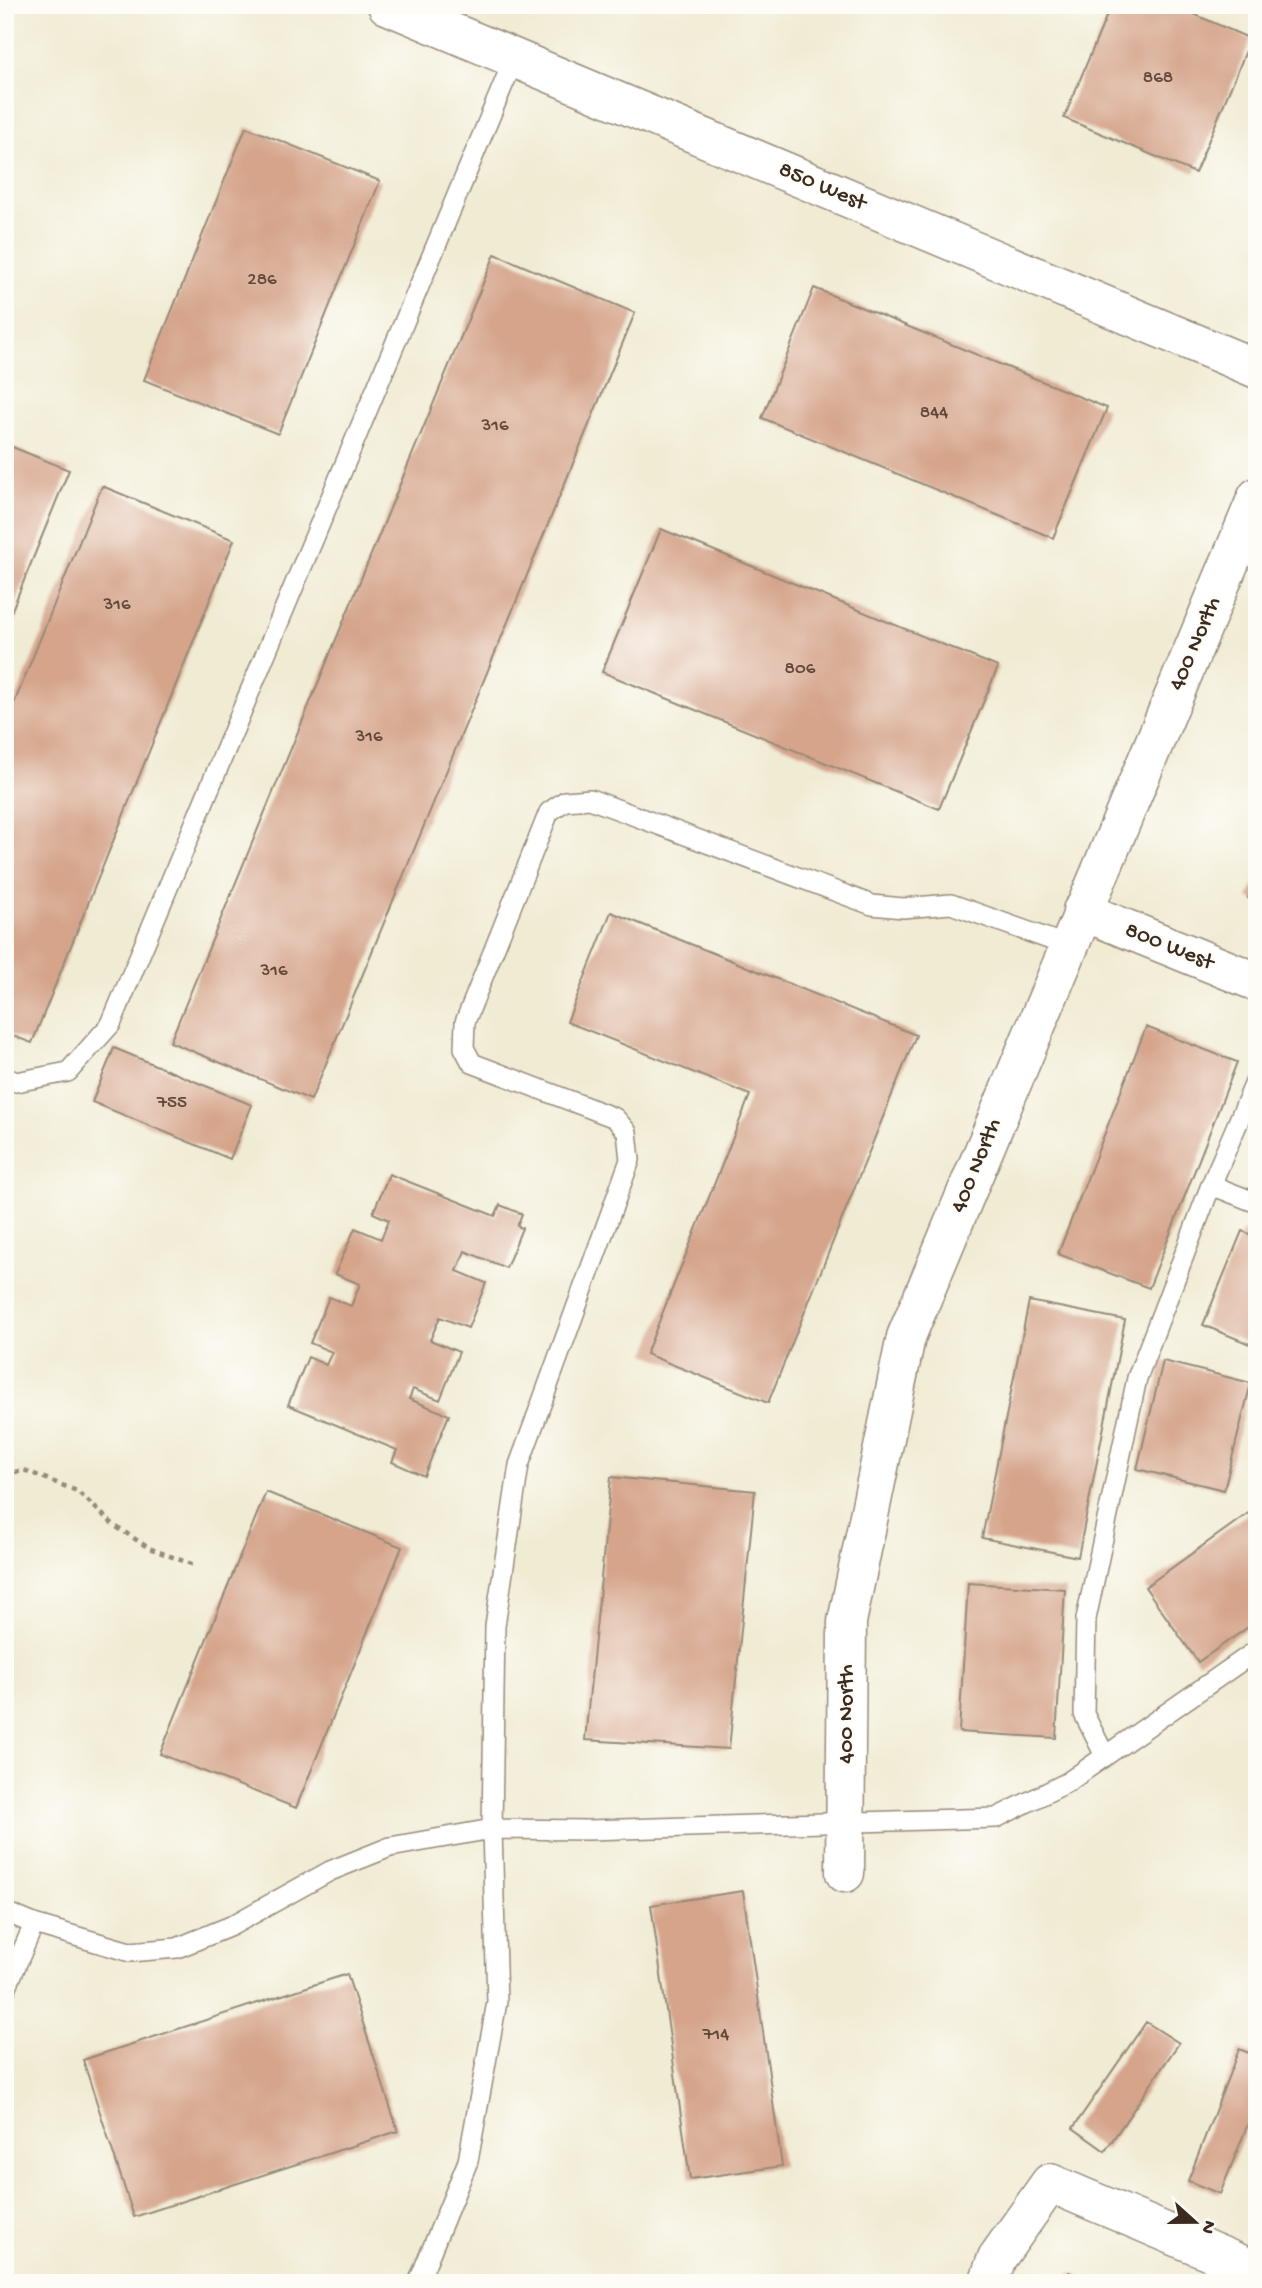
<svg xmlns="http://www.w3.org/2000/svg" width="1262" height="2288" viewBox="0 0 1262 2288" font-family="'Gochi Hand',sans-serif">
<rect width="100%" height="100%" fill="#fdfcf7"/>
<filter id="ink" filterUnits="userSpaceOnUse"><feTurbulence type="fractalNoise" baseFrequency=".0143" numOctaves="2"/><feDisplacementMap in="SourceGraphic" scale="14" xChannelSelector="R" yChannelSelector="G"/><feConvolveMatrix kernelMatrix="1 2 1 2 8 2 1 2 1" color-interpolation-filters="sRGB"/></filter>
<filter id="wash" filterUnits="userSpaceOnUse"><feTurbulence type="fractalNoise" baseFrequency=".00686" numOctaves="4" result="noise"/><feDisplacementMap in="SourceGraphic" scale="28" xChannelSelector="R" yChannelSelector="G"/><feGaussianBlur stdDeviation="1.57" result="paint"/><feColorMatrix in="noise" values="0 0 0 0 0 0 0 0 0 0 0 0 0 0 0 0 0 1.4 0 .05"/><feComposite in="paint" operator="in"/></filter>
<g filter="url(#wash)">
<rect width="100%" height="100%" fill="#f0ebd3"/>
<g id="blocks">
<path fill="#d5a48b" d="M1111,5h62l78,34 -56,134 -131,-55z
M246,127l134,54 -102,253 -134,-54z
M495,254l140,59 -324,787 -141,-58z
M814,288l293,120 -54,130 -291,-120z
M5,444l64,26 -64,157z
M102,486l132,54 -202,503 -27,-10v-307z
M661,529l337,138 -59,142 -337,-137z
M1257,878v24l-9,-4z
M611,912l305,123 -148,368 -122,-49 104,-259 -183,-73z
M1146,1027l91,35 -88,226 -91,-34z
M114,1048l138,57 -22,54 -138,-57z
M389,1174l106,42 5,-11 22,9 -5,12 5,2 -16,40 -41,-17 -8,20 29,12 -18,45 -28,-11 -10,23 29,12 -19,48 -27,-11 -4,10 40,16 -25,61 -32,-14 5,-12 -109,-45 20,-48 18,8 6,-13 -22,-9 19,-46 22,9 9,-22 -25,-10 20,-46 26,11 8,-19 -16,-7z
M1242,1231l15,6v110l-54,-22z
M1029,1301l96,19 -47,237 -96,-19z
M1163,1361l88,22 -27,107 -87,-21z
M611,1477l144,14 -26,258 -144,-9z
M266,1492l136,55 -106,261 -136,-54z
M1257,1507v114l-59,41 -53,-75z
M968,1583l97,6 -9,149 -97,-6z
M743,1891l39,275 -92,13 -39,-274z
M347,1974l51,157 -264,86 -51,-157z
M1146,2022l33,21 -74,108 -32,-23z
M1239,2049l18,7v45l-37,93 -32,-13z
M1069,2272l26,11h-30z"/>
</g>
</g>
<g filter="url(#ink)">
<use href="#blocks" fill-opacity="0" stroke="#968a78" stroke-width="2"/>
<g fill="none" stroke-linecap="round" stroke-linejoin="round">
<defs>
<path id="service" d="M5,1077l11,5 52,-10 43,-48 403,-965
M1211,1185l46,18
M1105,1756l-21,-42 2,-95 51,-241 74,-193 46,-107
M5,1912l29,12 96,28 47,-4 54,-22 99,-55 60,-24 102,-18 96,1 408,-12 72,-36 189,-132
M5,1991l29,-67
M418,2283l50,-122 29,-159 -5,-173 3,-203 24,-161 111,-305 -3,-28 -12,-14 -143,-55 -8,-15 1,-26 84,-210 16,-11 25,-2 282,106 31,3 48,-4 117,42"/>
<path id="minor" d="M387,5l870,364
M1082,911l175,71
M845,1873l2,-251 59,-285 351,-840
M988,2283l9,-25 53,-75 207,88"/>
</defs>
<use href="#service" stroke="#968a78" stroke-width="22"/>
<use href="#minor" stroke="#968a78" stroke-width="41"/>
<path stroke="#968a78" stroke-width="4.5" stroke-dasharray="5 5" stroke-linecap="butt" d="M5,1474l19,-4 53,21 38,35 34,22 45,17"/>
<use href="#service" stroke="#fff" stroke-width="19"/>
<use href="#minor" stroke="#fff" stroke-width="38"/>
</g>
</g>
<g text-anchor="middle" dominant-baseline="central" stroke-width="5" stroke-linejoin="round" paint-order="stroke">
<g font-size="19" fill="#624839">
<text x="1158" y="78">868</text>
<text x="262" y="280">286</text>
<text x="934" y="413">844</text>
<text x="495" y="426">316</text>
<text x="117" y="605">316</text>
<text x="800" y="669">806</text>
<text x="369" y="737">316</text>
<text x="274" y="971">316</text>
<text x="172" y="1103">755</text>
<text x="716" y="2035">714</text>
</g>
<g font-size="23" fill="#3b2a1e" stroke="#fdfcf7">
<text transform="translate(822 187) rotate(23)">850 West</text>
<text transform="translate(1196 644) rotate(-67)">400 North</text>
<text transform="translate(1169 947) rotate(22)">800 West</text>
<text transform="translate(977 1166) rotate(-68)">400 North</text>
<text transform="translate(847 1714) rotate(-90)">400 North</text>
</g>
</g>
<rect width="1262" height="2288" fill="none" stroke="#fdfcf7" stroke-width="28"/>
<g transform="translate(1195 2222) rotate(111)" stroke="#fdfcf7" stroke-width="5" paint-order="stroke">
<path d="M0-5L12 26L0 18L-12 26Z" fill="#3b2a1e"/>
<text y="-10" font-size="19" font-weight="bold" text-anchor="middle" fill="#3b2a1e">N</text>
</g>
</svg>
